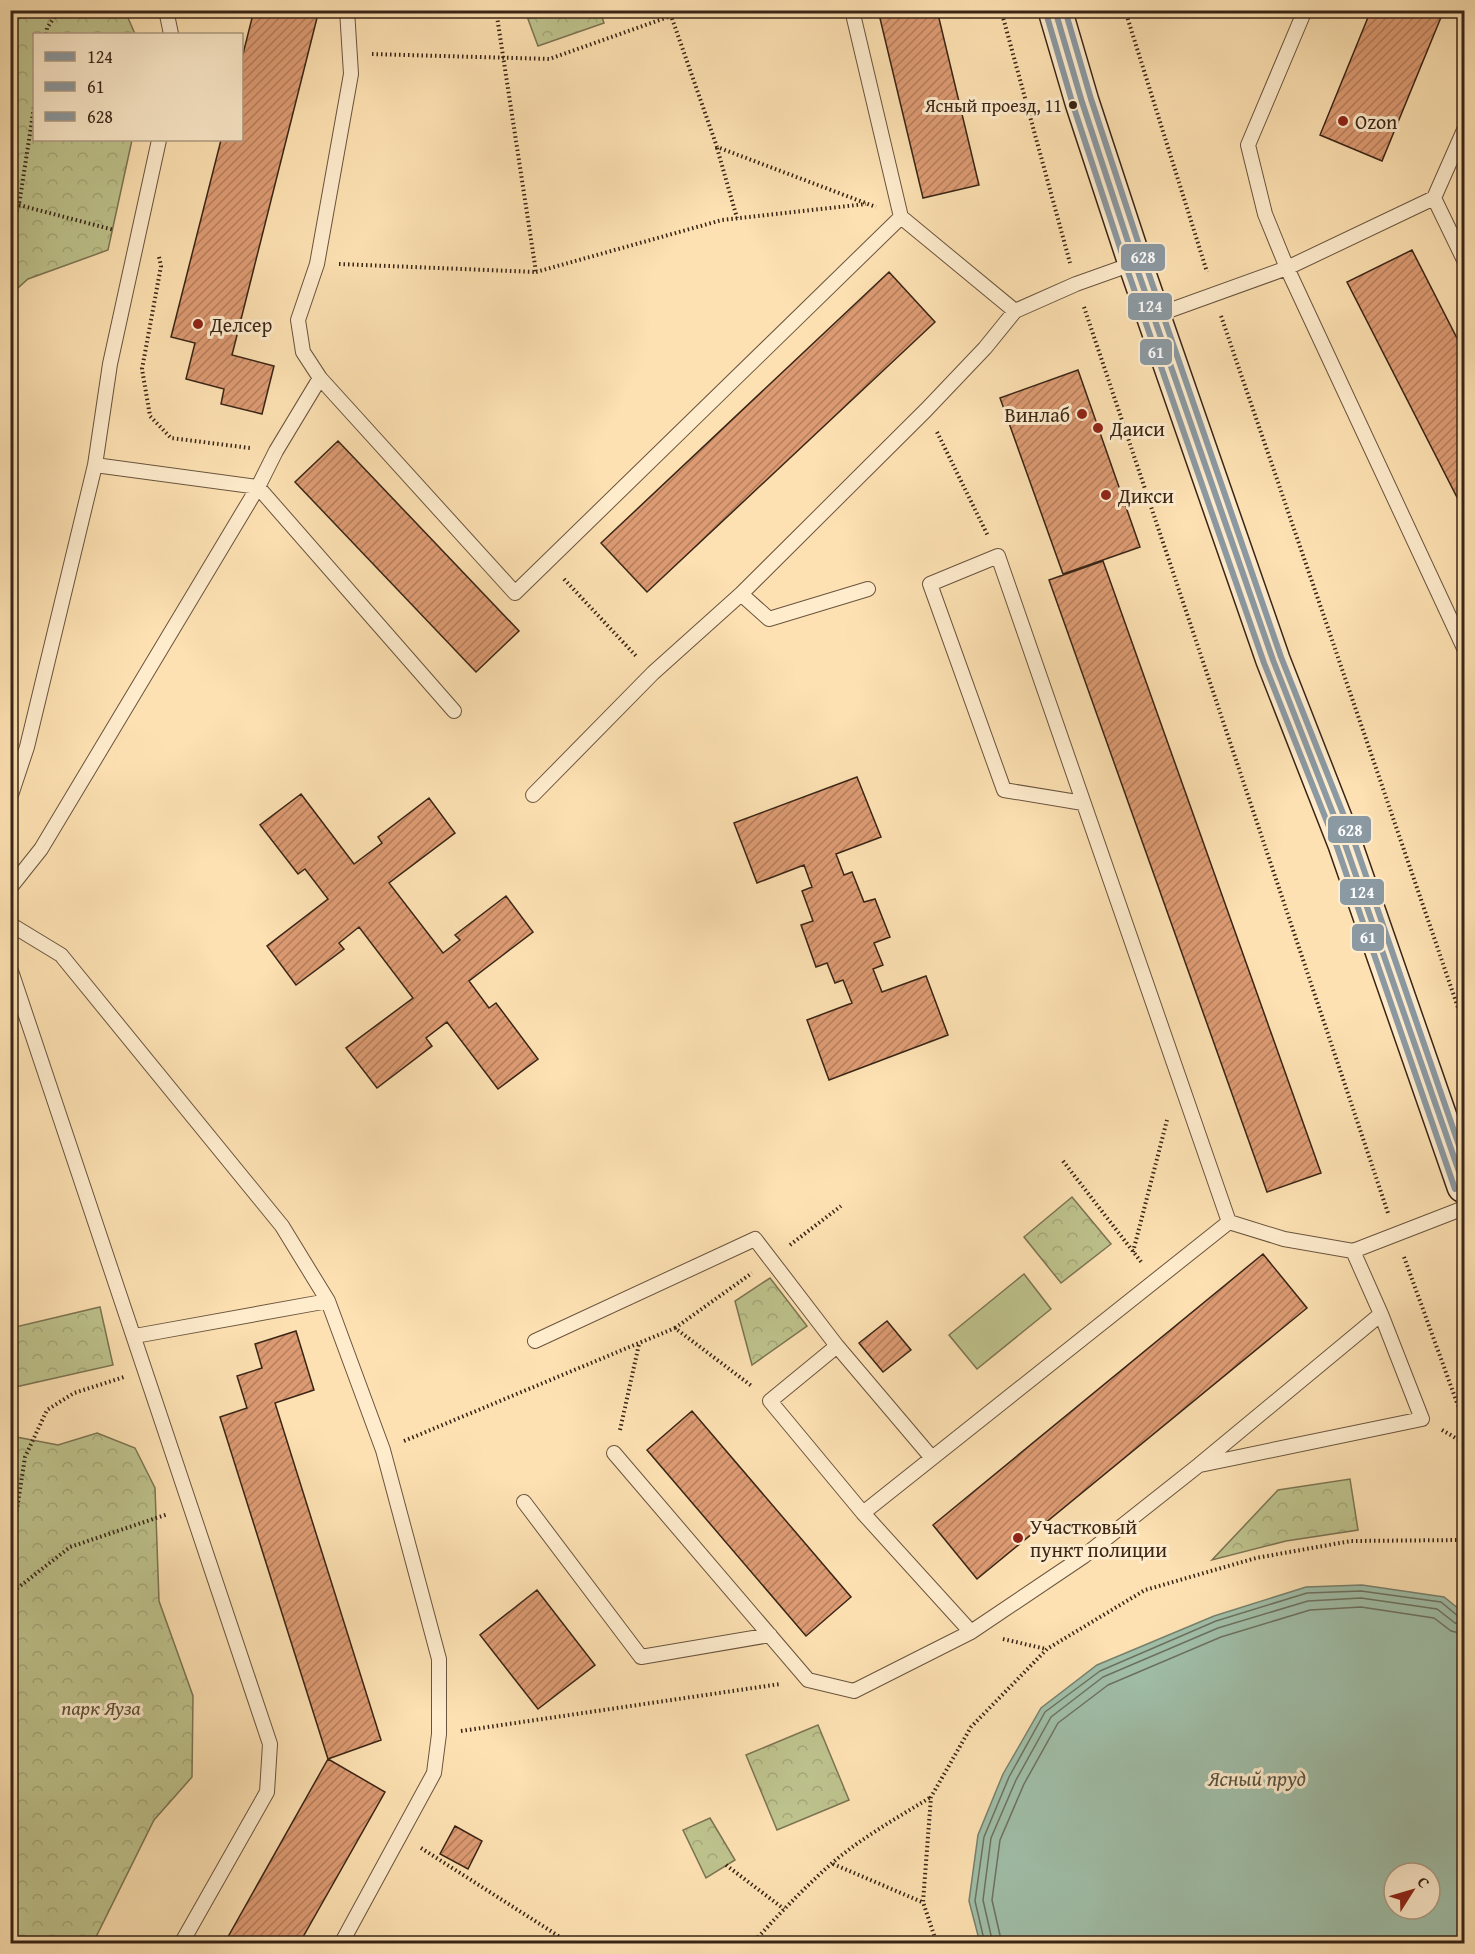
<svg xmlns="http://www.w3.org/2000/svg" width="1475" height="1954" viewBox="0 0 1475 1954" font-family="'Gentium Book Plus',serif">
<defs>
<pattern id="park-crowns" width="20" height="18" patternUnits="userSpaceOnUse" patternTransform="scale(1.5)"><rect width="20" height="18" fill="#bec38d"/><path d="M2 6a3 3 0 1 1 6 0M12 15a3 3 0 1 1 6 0" fill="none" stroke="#a4a779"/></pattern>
<pattern id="building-hatch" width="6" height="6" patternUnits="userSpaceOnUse" patternTransform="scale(1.5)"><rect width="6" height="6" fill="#dd9b73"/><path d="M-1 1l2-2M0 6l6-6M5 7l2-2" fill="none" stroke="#b47e5d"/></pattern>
</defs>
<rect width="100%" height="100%" fill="#fde1b2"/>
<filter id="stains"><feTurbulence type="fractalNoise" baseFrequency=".00333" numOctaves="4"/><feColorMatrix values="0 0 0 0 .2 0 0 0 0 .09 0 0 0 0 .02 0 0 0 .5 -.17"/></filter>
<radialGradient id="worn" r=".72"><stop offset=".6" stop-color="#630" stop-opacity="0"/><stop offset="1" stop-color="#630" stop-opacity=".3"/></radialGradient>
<path fill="url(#park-crowns)" stroke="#7c7452" stroke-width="1.5" d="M11,10l114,1 10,23h-101v106h98l-24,110 -80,29 -17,15z
M525,11h75l4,12 -66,23z
M1072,1197l39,47 -50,39 -37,-46z
M770,1278l37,48 -55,39 -17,-64z
M100,1307l13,58 -102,23v-60z
M97,1433l38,15 20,40 4,113 34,95 -1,81 -38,43 -61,123h-82v-507l47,9z
M1350,1479l8,51 -72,11 -74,19 66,-70z
M818,1725l31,75 -72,30 -31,-75z
M710,1818l25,42 -29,18 -23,-48z"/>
<path fill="#bec38d" stroke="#7c7452" stroke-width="1.5" d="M1024,1274l27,35 -74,60 -28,-34z"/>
<path fill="#a0bea8" stroke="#77816e" stroke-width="1.5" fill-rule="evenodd" d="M1362,1585l82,12 20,16v330h-484l-11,-42 9,-66 25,-61 38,-66 56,-43 117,-49 92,-29zM1394,1873h36v36h-36z"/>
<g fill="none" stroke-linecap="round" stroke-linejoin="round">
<path stroke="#6c725f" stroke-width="1.5" d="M985,1944l-10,-43 9,-64 25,-60 36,-65 55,-41 116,-50 91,-28 54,-2 80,11 18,15 5,1
M993,1944l-10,-44 8,-62 25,-58 35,-63 52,-40 115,-49 90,-27 53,-3 76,11 18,14 9,2
M1002,1944l-10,-44 8,-60 24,-56 34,-61 50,-38 113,-48 89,-27 51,-3 73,11 17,13 13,3"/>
</g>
<path fill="url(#building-hatch)" stroke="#392516" stroke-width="1.5" d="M254,10h51l13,4 -86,341 42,11 -12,48 -41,-10 3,-15 -38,-10 9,-36 -24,-6 50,-197h21v-82z
M878,10h59l42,175 -56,13z
M1371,10h73l-62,151 -62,-26z
M1412,250l52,102v159l-117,-229z
M889,272l46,50 -288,270 -46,-49z
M1078,370l62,177 -77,27 -63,-176z
M338,441l181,190 -43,41 -181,-190z
M1103,561l218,612 -54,19 -218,-612z
M857,777l24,60 -45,17 8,21 8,-3 12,30 11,-3 15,38 -16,6 9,22 -10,4 9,23 44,-16 22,59 -119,45 -22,-60 45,-17 -9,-23 -8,3 -8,-20 -11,4 -15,-42 12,-4 -11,-30 10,-4 -8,-22 -47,18 -23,-60z
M301,794l53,70 28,-21 -4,-6 51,-39 26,35 -66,50 54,70 17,-13 -5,-5 51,-39 27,36 -64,49 20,27 7,-5 42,56 -40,30 -51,-67 -21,16 6,8 -55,42 -31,-40 67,-50 -54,-71 -20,16 5,6 -48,36 -29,-39 61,-47 -23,-30 -7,5 -38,-49z
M1263,1254l44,54 -330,271 -44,-54z
M887,1321l24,29 -28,22 -24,-29z
M296,1331l18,59 -39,13 106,337 -53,19 -108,-342 27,-9 -10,-32 25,-8 -7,-24z
M692,1411l159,186 -45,39 -159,-186z
M537,1590l58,75 -57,44 -58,-74z
M328,1759l57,33 -86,152h-75z
M455,1826l27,15 -14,28 -28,-15z"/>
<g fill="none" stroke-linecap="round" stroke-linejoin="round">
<defs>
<path id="lane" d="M166,10l5,24
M852,10l49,207
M1305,10l-57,135 17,69 22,54 177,380
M1434,198l30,-68
M1154,316l133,-48 147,-70 30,62
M320,378l195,215 386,-376 114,94 61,-27 59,-21
M95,465l163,22 18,-36 44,-73 -17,-26 -5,-32 19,-56 34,-190 -4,-64
M741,594l28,25 99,-30
M533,795l120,-122 88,-79 185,-184 59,-62 30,-37
M10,798l17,-51 68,-282 15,-101 49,-224
M1083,803l-79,-13 -74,-206 68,-28 231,666
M10,888l31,-39 217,-362 196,224
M10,924l51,31 221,271 46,75
M10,968l260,776 -3,48 -86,152
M135,1336l193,-35 55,149 56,209v75l-5,39 -93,171
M535,1341l220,-102 82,107
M614,1453l194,227 46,11 117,-59 113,-76 115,-91 182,-151
M1200,1465l222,-46 -41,-105 -28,-63
M524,1502l117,155 129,-22
M863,1513l-93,-112 67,-55 95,112
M971,1632l-108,-119 366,-291 55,17 69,12 111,-43"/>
<path id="secondary" d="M1055,10l27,92 53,161 138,397 72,184 119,342"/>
</defs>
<use href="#lane" stroke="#6a543d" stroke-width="16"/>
<use href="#secondary" stroke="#392516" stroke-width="36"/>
<path stroke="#392516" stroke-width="4" stroke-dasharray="1.5 3" stroke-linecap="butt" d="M669,10l48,137 159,60
M1001,10l69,253
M1125,10l82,262
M46,34l1,-6 12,-18
M372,54l177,5 122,-43
M717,148l20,70
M10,205h9l95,25
M10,228l9,-23 15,-98
M159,257l2,9 -19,103 8,47 21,22 79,10
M339,264l197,8 -40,-262
M536,272l186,-52 144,-16
M1084,307l304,906
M1221,316l243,709
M937,432l51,104
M564,579l73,78
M1063,1161l79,102
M790,1245l51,-39
M1133,1252l34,-132
M1404,1257l60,165
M675,1328l77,-55
M620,1430l19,-86
M1442,1430l22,13
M404,1441l271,-113 78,59
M13,1592l2,-70 10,-65 22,-47 27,-17 50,-16
M10,1594l60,-47 98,-33
M1003,1639l43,10
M461,1731l319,-47
M421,1848l150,96
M833,1864l89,38
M726,1865l58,44
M752,1944c25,-28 51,-55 79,-80 30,-26 66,-46 100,-67
M937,1944l-14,-42 8,-105 40,-70 76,-78 98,-59 111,-32 95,-17 113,-1"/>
<use href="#lane" stroke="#feeccd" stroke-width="14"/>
<use href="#secondary" stroke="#feeccd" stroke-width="33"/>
<defs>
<path id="bus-1" d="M1055,10l27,92 53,161 138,397 72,184 119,342"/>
<path id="bus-2" d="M1046,13l27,92 53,161 138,397 73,184 118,342"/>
<path id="bus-3" d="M1065,10l26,89 53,161 137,397 73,184 110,319"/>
</defs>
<use href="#bus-1" stroke="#feeccd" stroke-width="10"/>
<use href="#bus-2" stroke="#feeccd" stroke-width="10"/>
<use href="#bus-3" stroke="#feeccd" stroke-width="10"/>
<use href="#bus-1" stroke="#8b99a2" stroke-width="6"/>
<use href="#bus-2" stroke="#8b99a2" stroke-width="6"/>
<use href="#bus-3" stroke="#8b99a2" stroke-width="6"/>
</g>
<circle fill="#392516" stroke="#feeccd" stroke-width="2" cx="1073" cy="105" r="5"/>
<g fill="#8f2418" stroke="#feeccd" stroke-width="2">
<circle cx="1343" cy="121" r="6"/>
<circle cx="198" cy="324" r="6"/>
<circle cx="1082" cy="414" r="6"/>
<circle cx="1098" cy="428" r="6"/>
<circle cx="1106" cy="495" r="6"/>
<circle cx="1018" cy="1538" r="6"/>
</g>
<g text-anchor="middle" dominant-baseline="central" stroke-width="6" stroke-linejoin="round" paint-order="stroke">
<g font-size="18" fill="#392516" stroke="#feeccd" text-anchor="end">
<text x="1062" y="105">Ясный проезд, 11</text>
</g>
<g font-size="20" fill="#392516" stroke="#feeccd" text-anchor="start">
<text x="1355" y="121">Ozon</text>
<text x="210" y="324">Делсер</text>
<text x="1070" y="414" text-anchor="end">Винлаб</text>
<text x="1110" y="428">Даиси</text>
<text x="1118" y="495">Дикси</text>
<text x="1030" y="1526">Участковый<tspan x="1030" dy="23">пункт полиции</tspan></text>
</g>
<g font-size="20" font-style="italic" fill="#5a4c34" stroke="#feeccd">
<text x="101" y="1707">парк Яуза</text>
</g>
<g font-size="21" font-style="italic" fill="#585342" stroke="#feeccd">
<text x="1257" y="1778">Ясный пруд</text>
</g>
</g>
<g stroke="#feeccd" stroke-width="2">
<rect x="1120" y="243" width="46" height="29" rx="6" fill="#8b99a2"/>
<rect x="1127" y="292" width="46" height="29" rx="6" fill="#8b99a2"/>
<rect x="1139" y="338" width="34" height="28" rx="6" fill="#8b99a2"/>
<rect x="1327" y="815" width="45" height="29" rx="6" fill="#8b99a2"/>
<rect x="1339" y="878" width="46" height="28" rx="6" fill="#8b99a2"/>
<rect x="1351" y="923" width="34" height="29" rx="6" fill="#8b99a2"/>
</g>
<g font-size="16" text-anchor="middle" font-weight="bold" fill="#fff">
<text x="1143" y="263">628</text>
<text x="1150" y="312">124</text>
<text x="1156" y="358">61</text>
<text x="1350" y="836">628</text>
<text x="1362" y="898">124</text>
<text x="1368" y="943">61</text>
</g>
<rect width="1475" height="1954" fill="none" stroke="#fde1b2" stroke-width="36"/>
<rect x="12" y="12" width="1451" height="1930" fill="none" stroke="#392516" stroke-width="3"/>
<rect x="18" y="18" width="1439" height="1918" fill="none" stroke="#392516" stroke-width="1.5"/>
<rect x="33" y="33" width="210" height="108" fill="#feeccd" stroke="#af9c84" stroke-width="1.5"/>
<rect x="45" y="52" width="30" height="9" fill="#8b99a2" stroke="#af9c84" stroke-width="1.5"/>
<text x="87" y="63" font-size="18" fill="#392516">124</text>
<rect x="45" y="82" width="30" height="9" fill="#8b99a2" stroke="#af9c84" stroke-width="1.5"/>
<text x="87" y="93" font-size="18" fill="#392516">61</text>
<rect x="45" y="112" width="30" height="9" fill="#8b99a2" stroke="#af9c84" stroke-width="1.5"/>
<text x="87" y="123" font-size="18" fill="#392516">628</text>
<g transform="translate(1412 1891) rotate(53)"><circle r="28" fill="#feeccd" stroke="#af9c84" stroke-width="1.5"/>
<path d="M0-4.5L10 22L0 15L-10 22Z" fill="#8f2418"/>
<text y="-9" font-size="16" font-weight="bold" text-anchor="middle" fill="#392516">С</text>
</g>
<rect width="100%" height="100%" filter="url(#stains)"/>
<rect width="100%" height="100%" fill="url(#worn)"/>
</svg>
